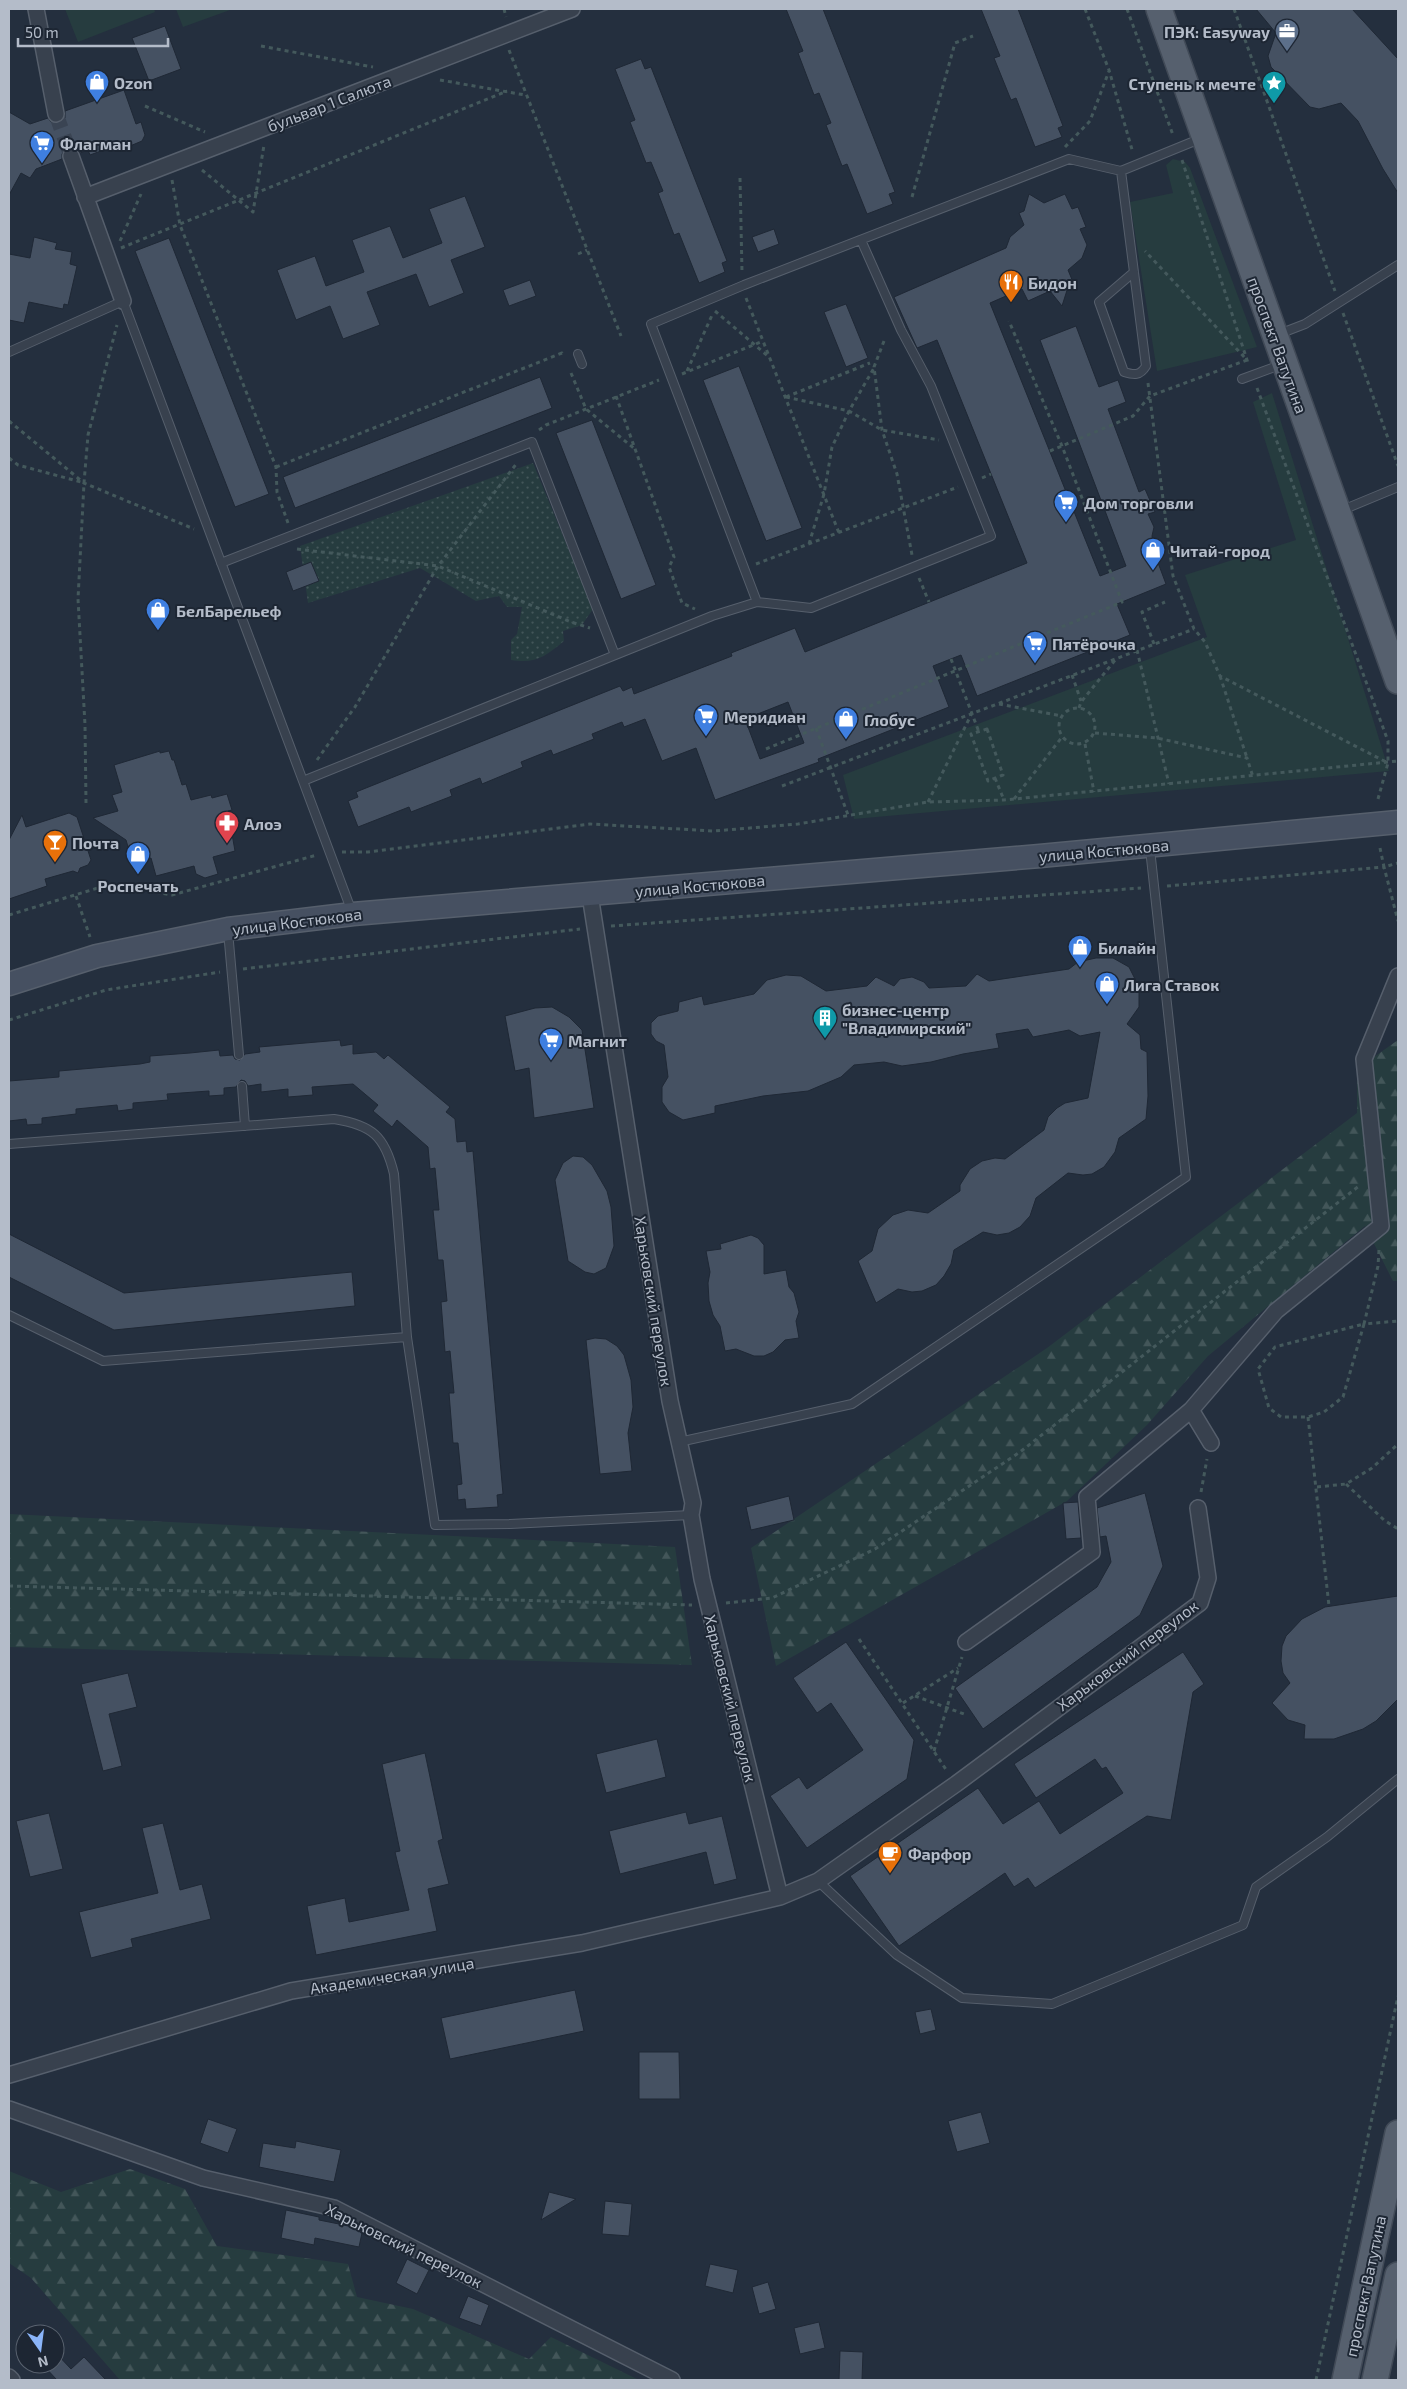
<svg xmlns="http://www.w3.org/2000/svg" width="1407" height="2389" viewBox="0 0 1407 2389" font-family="'Exo 2',sans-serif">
<defs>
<pattern id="forest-firs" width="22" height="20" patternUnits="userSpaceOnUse" patternTransform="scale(1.25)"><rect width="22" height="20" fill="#263c3f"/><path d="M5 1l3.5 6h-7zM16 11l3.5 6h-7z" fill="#435659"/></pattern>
<pattern id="park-dots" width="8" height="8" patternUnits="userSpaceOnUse" patternTransform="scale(1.25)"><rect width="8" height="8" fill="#263c3f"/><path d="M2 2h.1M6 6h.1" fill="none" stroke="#435659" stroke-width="1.8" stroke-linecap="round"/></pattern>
</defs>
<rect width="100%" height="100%" fill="#242f3e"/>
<path fill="#263c3f" d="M65,9h89l1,3 -77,30z
M176,9h54v1l-47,17z
M1173,159l12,3 5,6 67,179 -100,24 -27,-169 43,-9 -7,-28z
M1272,393l117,378 -535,48 -11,-44 364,-138 -22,-62 111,-35 -43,-138z"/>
<path fill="url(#forest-firs)" d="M1398,1040v241h-5l-28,-55 -157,130 -61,69 -80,76 -291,165 -25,-118 296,-200 310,-235v-44z
M9,1514l666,33 17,118 -683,-18z
M130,2169l55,20 32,57 131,18 9,33 56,12 116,50 22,-22 88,43h-519l-89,-102 -22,-15v-92l52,21z"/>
<path fill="url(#park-dots)" d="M533,463l60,146 -11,16 -19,6 1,10c-18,15 -28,23 -53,19v-20l6,-6 5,-27h-15l-8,-11 -23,5 -56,-33 -112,35 -8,-57z"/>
<path fill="#455162" stroke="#1f2835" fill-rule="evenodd" d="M786,9h37l72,183 -6,2 4,10 -26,10 -20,-50 -5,2 -16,-41 5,-2 -12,-30 -5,2 -16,-42 5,-2z
M981,9h37l45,117 -5,2 4,9 -27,10 -19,-49 -5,2 -17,-42 6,-2z
M1256,9h96l46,50v134l-15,-24 -25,-48 -17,-18 -22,6 -9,-2 -39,-40 -3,-11 8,-23z
M165,26l16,43 -32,12 -17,-43z
M641,59l4,10 6,-2 76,194 -5,2 3,9 -26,11 -20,-50 -5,2 -16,-42 5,-2 -12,-29 -5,1 -16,-41 5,-2 -20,-51z
M124,90l12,34 5,-2 4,13 -3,6 -12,5 -2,-5 -38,14 -2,-5 -8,3 -7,-6h-6l-5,7v5l-26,10 -6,9 -9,-5 -12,22v-83l21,12 18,-6 4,5h5l8,-5v-7z
M1029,194l15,9 21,-9 7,15 6,-2 8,20 -6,2 7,16 -5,13 -14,12 5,12 -4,2 -7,22 -12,-15 -22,10 -6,-12 -32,14 110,273 26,-10 -86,-226 36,-14 23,61 19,-7 8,22 -18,7 31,83 6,-3 10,23 -7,2 6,13 -2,9 2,16 12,32 -49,20 13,31 -153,61 -16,-41 -28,11 16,41 -131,52 1,3 -104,38 -19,-52 -34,13 -17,-42 -21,8 -2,-5 -30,12 2,5 -41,16 -2,-5 -30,12 2,5 -41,17 -2,-6 -30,12 2,6 -41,16 -2,-5 -51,20 -10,-26 10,-4 -2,-5 264,-106 3,5 9,-4 2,7 98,-38 -1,-3 64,-25 10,24 222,-89 -90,-223 -20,8 -23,-51 112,-49 4,-11 14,-12 -5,-12 5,-2zM788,702l16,41 -44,16 -15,-40z
M465,196l20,51 -34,13 13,33 -35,14 -13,-33 -49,18 13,33 -37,14 -13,-33 -34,14 -19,-50 38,-14 11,30 38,-14 -12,-32 38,-14 13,32 39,-15 -13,-34z
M774,229l5,15 -21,8 -6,-15z
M34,237l23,6 -2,6 17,3 -2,12 7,2 -9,39 -4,-1 -1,5 -34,-7 -5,21 -15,-3v-66l21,4z
M169,238l100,256 -34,13 -100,-256z
M530,280l6,16 -27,10 -6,-16z
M846,304l22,54 -22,9 -22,-55z
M739,366l63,162 -36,13 -63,-161z
M540,377l12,31 -257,100 -12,-31z
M592,420l64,165 -35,14 -65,-166z
M311,562l8,19 -26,10 -7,-19z
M160,751v2l9,-2 3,9h2l8,25 4,-1 5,16 20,-5 1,3 15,-4 5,16 -4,1 7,40 -22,6 5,17 -13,4 -9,-4 -2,-8 -38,10 -5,-18 -18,6 -7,-24 -33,-22 25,-7 -6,-16 10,-3 -8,-27z
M69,813l8,4 14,43 -3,5 -8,3 -2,5 -5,-2 -28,8 2,7 -38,13v-59l13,-25 4,12z
M1096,958h17l16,9 10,20v20l-12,17 13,11 1,14 6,3 1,44 -2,23 -27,19 -4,14 -11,15 -12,7 -9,1 -15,-2 -32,25 -6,18 -10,11 -11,6 -12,2 -14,-3 -29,18 -3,14 -7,12 -8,9 -14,6 -10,1 -14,-3 -22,14 -18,-42 14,-10 6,-22 15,-14 15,-5 20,3 32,-22v-6l10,-16 12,-8 13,-3 10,1 39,-29 4,-13 9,-9 8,-5 23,-5 12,-66 -20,4 -11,-6 -36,7 -5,-8 -32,5 3,14 -36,6 -32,8 -29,4 -18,-4 -30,3 -13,12 -33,14 -45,5 -48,10v7l-32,7 -14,-8 -7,-10v-15l6,-10 -4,-32 -8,-4 -5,-7v-11l7,-7 20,-5 1,-9 23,-6 2,9 50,-11 13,-14 19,-5 15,1 25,15 41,-5 9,-9 18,9 6,-7 12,-2 12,5 5,6 37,-2 11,-12 12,7 80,-12 9,-7z
M552,1007l17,10 13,13 12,78 -60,10 -5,-50 -14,3 -10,-55 30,-8z
M340,1040l1,6 12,-2v10l23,-2 8,7 4,-4 62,52 -4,5 9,7 2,23 9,-1 1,11 6,-1 30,343 -6,1 1,12 -32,2 -1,-10 -7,1 -1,-15 5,-1 -4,-41h-5l-4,-50h5l-4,-42 -5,1 -4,-50 6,-1 -4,-41h-5l-5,-50h6l-4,-42 -5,1 -2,-22 -31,-27 -5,7 -19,-16 5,-6 -25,-21 -41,3 1,8 -25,2v-8l-27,3v-8l-13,2 -3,-5 -4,-1 -5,7 -12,1v7l-15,1v-5l-42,3 1,6 -35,3v6l-15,2 -1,-6 -41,4v5l-34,4v6l-15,1 -1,-6 -17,2v-40l50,-4v-6l81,-7 10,-2v-6l40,-3 29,-3 1,6 13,-1 2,4 5,1 5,-6 15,-2 -1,-5z
M573,1156l10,1 9,8 15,26 4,16 3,39 -8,22 -12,6 -9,-2 -17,-11 -13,-81 8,-17z
M9,1234l115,59 228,-21 3,34 -241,24 -105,-53z
M751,1235l7,3 6,7v29l22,-4 3,17 5,6 5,19 -3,9 3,17 -14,2 -12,12 -9,4h-10l-18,-7 -11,2 -5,-25 -7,-11 -4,-14 -1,-18 2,-11 -4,-21 15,-2 -1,-5z
M595,1338l11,1 11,7 7,9 7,25 2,27 -5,26 4,38 -32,3 -14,-134z
M1145,1493l18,73 -23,49 -157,114 -28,-41 142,-101 14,-25 -5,-26 -6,1 -3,-29z
M789,1496l5,24 -43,10 -5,-23z
M1078,1502l3,36 -15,1 -3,-36z
M1398,1596v103l-22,22 -13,8 -29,10h-30l1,-14 -17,-5 -16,-17 18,-20 -7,-10 -2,-12 1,-15 4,-10 16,-17 23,-12z
M846,1642l68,98 -7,39 -100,69 -37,-52 29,-19 8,12 56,-39 -32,-47 -14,10 -24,-35z
M1183,1652l21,32 -11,8 -22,128 -24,-4 -112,72 -7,-10 -14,9 -9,-14 -106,73 -49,-70 128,-88 25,36 36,-23 21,33 63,-41 -17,-26 -4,2 -7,-10 -59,39 -22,-34z
M128,1673l9,34 -28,7 13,52 -19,5 -22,-87z
M657,1739l9,38 -60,16 -10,-39z
M425,1753l18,86 -5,2 11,43 -21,5 9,42 -121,24 -9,-49 38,-8 4,24 60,-12 -14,-58 5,-1 -18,-87z
M686,1812l3,12 33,-8 15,63 -23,6 -8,-33 -86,22 -11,-43z
M49,1813l14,56 -33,8 -14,-56z
M163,1823l17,67 22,-6 9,35 -80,20 2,8 -42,11 -12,-46 79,-19 -16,-65z
M575,1990l9,41 -134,28 -9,-41z
M931,2009l5,21 -16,4 -5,-22z
M639,2052h40l1,47h-41z
M981,2112l9,31 -33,9 -9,-31z
M208,2119l29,10 -9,24 -28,-10z
M296,2141l45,9 -7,32 -75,-15 4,-24 32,5z
M549,2192l27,7 -35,21z
M605,2201l27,3 -3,32 -27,-2z
M286,2210l33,7v3l30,6 13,7 -3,14 -44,-9 -1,7 -33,-7z
M407,2259l22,11 -12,24 -21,-11z
M710,2264l28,6 -5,23 -28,-7z
M768,2282l8,27 -17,5 -7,-27z
M468,2296l21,9 -8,21 -22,-8z
M819,2322l6,26 -25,6 -6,-26z
M840,2351l23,1 -1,28h-23z
M55,2352l16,17 13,-12 22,23h-49l-15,-16h13z"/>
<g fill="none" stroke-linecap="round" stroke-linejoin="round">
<path stroke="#3a4453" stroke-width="15" stroke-dasharray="15 8" stroke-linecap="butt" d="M56,114l15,42"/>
<defs>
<path id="lane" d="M1121,171l25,195c-6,10 -12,9 -22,6l-25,-70 35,-30
M1279,334l26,-10 93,-59
M9,352l114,-51 180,480
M578,354l4,10
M1242,379l41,-15
M1340,511l58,-24
M221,563l311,-121 83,213
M757,602l-106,-278 93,-39 325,-126 52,12 81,-33
M352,912l-49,-131 409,-165 45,-14 54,6 180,-72 -60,-150 -30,-56 -40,-90
M228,931l11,124
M242,1086l3,40
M9,1144l325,-25c38,6 51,17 60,55l13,163 28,188 75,-1 181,-9
M9,1315l94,46 304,-24
M679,1442l173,-38 334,-227 -36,-328
M818,1881l79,74 65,43 90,6 191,-79 13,-38 71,-50 71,-58"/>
<path id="street" d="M36,9l20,105
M71,156l52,145
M85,197l487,-188
M590,895l80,506 23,102 -2,12 11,64 78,318 38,-16 138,-97 244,-181 8,-25 -10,-70
M1211,1443l-20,-33 85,-99 105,-85 -17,-167 34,-83
M966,1642l126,-90 -5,-55 104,-87
M9,2075l282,-84 291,-48 198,-46
M9,2109l194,69 131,30 338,172
M9,2377l3,3"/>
<path id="secondary" d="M9,984l88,-28 131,-27 125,-15 687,-58 358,-34"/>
<path id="primary" d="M1159,9l239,672
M1345,2380l53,-247
M1375,2380l23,-105"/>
</defs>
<use href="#lane" stroke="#565f6c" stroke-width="10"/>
<use href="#street" stroke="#565f6c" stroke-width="18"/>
<use href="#secondary" stroke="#565f6c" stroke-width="25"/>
<use href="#primary" stroke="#414a57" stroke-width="28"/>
<path stroke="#44595c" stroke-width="3" stroke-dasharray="4 4" stroke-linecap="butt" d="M504,9l2,8
M1085,9l24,61 24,83
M1127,9l46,126
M1234,9l101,282
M261,46l112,21
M509,50l112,286
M440,80l85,15
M145,106l60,26
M1065,147l25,-26 19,-50
M1182,160l66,203
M202,170l51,42 11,-67
M740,178l2,94
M172,180l8,45 96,242 1,25 11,31
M912,197l43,-154 18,-7
M120,241l21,-47
M121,248l386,-157
M578,254l9,-4
M746,298l93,235
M715,311l54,46
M1343,313l55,153
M884,341l-10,26 8,63 15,44 15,81
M687,371l26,-58
M571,373l15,36 50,41
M682,374l81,-33
M1148,383l25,193 21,53 11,13 15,34 168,87
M1257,388l131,353v22l-10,36
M616,396l58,161 -5,10 13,36 13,6
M786,397l63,14 33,19 57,10
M786,397l84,-34
M9,421l75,62 110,46
M539,430l7,-5 113,-45
M1050,451l83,-35 17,-20 97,-36 -102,-109
M9,458l9,7 63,17
M276,467l286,-114 1,2
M982,478l9,-4
M809,544l15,-50 8,-47 17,-36 25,-43
M297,549l141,17 133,56 19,6
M756,564l202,-77
M919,578l10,24
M1154,644l-12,-32 23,-10
M1137,650l32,134
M951,659l28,73
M1072,675l9,26
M1220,676l27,82
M999,704l63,12
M1079,708l2,-6 35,-43
M1059 726a18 18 0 1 1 36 0a18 18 0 1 1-36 0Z
M816,728l32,87
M987,729l16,46 -15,6 -17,-47z
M1095,733l62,5 90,20 6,19
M1085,744l9,48
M766,749l356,-147 -60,-156 -53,-125
M317,760l38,-53 83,-141 79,-103
M995,778l9,22
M782,786l412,-157
M1014,799l48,-62
M928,802l44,-89
M86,803l-1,-78 -7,-126 6,-116 4,-48 29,-110
M1380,848l4,19 14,-4
M342,852h26l222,-28 124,7 84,-7 130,-22 76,-2 394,-39
M1167,886l217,-19 14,54
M76,896l14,41
M9,915l102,-31 61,11 145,-40
M611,926l530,-38
M243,969l337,-40
M9,1020l97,-30 114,-18
M1379,1250l-1,16 -14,58 34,-3
M1364,1324l-21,73 -19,15 -16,5h-27l-12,-9 -11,-39 17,-22z
M1308,1417l21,189
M1346,1484l38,36 14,9
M1317,1487l29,-3 26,-16 26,-24
M1201,1492l6,-33
M9,1586l683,19
M726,1603l46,-5 103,-49 145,-97 339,-266
M859,1639l88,132
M915,1696l49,18
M903,1703l55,-35
M934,1751l28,-94
M1316,2380l82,-384"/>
<use href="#lane" stroke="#38414e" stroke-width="8"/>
<use href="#street" stroke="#38414e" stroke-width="15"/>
<use href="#secondary" stroke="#465061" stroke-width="22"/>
<use href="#primary" stroke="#56606e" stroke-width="25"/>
</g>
<defs>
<symbol id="office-pin" viewBox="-11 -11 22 30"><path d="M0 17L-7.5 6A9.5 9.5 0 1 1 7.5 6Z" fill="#5c6f8a" stroke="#1d2633"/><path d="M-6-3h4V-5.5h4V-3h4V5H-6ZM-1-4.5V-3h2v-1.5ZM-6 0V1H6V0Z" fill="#fff"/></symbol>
<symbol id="shop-pin" viewBox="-11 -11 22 30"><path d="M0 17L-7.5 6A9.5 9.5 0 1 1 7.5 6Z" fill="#3f7fe0" stroke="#1d2633"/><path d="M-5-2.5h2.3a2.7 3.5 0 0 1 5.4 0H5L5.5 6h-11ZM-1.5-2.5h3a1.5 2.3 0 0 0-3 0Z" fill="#fff"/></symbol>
<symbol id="sight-pin" viewBox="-11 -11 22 30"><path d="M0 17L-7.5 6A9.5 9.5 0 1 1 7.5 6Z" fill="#0f9aa8" stroke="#1d2633"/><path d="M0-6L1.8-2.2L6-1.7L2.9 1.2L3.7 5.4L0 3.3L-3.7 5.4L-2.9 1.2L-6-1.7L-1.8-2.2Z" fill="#fff"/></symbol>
<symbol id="supermarket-pin" viewBox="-11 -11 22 30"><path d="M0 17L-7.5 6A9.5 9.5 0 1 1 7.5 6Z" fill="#3f7fe0" stroke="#1d2633"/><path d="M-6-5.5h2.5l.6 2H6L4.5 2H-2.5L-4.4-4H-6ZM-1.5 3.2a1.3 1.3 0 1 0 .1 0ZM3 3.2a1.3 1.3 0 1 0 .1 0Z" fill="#fff"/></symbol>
<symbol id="restaurant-pin" viewBox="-11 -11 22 30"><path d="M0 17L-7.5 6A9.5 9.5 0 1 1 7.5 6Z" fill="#e8710a" stroke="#1d2633"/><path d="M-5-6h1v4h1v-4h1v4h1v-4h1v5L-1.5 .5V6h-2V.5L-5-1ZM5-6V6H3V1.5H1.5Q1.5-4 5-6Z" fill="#fff"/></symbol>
<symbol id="pharmacy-pin" viewBox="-11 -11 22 30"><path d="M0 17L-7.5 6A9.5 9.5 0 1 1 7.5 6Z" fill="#e0444e" stroke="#1d2633"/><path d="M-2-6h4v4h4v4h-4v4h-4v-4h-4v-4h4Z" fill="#fff"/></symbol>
<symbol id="bar-pin" viewBox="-11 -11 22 30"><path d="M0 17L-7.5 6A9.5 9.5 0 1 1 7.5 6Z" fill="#e8710a" stroke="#1d2633"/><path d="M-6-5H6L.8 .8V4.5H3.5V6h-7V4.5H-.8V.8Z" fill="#fff"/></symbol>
<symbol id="building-pin" viewBox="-11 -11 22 30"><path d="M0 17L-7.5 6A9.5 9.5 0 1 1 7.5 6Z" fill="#0f9aa8" stroke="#1d2633"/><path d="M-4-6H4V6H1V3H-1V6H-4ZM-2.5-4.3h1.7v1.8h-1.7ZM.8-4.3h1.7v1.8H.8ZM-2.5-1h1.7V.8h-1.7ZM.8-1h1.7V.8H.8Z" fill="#fff"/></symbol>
<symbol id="cafe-pin" viewBox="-11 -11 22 30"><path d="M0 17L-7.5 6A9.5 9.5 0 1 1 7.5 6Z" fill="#e8710a" stroke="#1d2633"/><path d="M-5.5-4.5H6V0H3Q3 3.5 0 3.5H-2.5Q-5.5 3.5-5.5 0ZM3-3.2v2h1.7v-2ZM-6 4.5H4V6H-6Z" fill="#fff"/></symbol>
</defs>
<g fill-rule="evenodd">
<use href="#office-pin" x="1273" y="17" width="28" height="38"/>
<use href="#shop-pin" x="83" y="68" width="28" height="38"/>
<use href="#sight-pin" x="1260" y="69" width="28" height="38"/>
<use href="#supermarket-pin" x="28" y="129" width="28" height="38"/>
<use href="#restaurant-pin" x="997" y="268" width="28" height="38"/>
<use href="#supermarket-pin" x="1052" y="488" width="28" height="38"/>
<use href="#shop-pin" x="1139" y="536" width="28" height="38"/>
<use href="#shop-pin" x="144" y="596" width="28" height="38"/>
<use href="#supermarket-pin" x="1021" y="629" width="28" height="38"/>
<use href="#supermarket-pin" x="692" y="702" width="28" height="38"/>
<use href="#shop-pin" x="832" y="705" width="28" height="38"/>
<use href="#pharmacy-pin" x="213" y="809" width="28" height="38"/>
<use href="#bar-pin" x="41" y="828" width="28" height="38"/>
<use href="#shop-pin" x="124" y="840" width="28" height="38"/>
<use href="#shop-pin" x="1066" y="933" width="28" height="38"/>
<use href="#shop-pin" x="1093" y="970" width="28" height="38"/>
<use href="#building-pin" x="811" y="1004" width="28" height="38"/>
<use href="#supermarket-pin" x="537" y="1026" width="28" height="38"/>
<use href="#cafe-pin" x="876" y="1839" width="28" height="38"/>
</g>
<g text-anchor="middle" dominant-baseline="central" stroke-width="4" stroke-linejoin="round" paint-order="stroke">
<g font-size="16" font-weight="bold" fill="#b4bcc9" stroke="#1d2633" text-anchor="start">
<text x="1270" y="31" text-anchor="end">ПЭК: Easyway</text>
<text x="114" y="82">Ozon</text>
<text x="1256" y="83" text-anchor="end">Ступень к мечте</text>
<text x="60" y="143">Флагман</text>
<text x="1028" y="282">Бидон</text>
<text x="1084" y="502">Дом торговли</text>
<text x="1170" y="550">Читай-город</text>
<text x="176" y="610">БелБарельеф</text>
<text x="1052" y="643">Пятёрочка</text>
<text x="724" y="716">Меридиан</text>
<text x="864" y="719">Глобус</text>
<text x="244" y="823">Алоэ</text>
<text x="72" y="842">Почта</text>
<text x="138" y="885" text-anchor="middle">Роспечать</text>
<text x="1098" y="947">Билайн</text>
<text x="1124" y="984">Лига Ставок</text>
<text x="842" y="1009">бизнес-центр<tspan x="842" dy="18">"Владимирский"</tspan></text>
<text x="568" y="1040">Магнит</text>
<text x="908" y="1853">Фарфор</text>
</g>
<g font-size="16" fill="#b4bcc9" stroke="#1d2633">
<text transform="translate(329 103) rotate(-21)">бульвар 1 Салюта</text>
<text transform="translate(1278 345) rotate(70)">проспект Ватутина</text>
<text transform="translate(1104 850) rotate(-5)">улица Костюкова</text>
<text transform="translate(700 885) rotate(-5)">улица Костюкова</text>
<text transform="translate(297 921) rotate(-7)">улица Костюкова</text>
<text transform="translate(654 1301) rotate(81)">Харьковский переулок</text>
<text transform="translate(1127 1655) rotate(-37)">Харьковский переулок</text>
<text transform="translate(731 1698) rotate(76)">Харьковский переулок</text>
<text transform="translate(392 1975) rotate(-9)">Академическая улица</text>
<text transform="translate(404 2245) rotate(26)">Харьковский переулок</text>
<text transform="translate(1365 2286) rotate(-78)">проспект Ватутина</text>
</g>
</g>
<rect width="1407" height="2389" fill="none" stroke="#b4bcc9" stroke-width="20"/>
<g transform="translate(40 2349) rotate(166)"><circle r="24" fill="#1d2633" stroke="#59626f"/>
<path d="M0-4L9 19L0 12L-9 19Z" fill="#8ab4f8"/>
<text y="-8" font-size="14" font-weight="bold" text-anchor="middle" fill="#b4bcc9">N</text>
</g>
<path d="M18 38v8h150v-8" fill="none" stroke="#b4bcc9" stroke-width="2.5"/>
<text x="25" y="38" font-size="15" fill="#b4bcc9" stroke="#1d2633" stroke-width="4" paint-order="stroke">50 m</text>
</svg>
